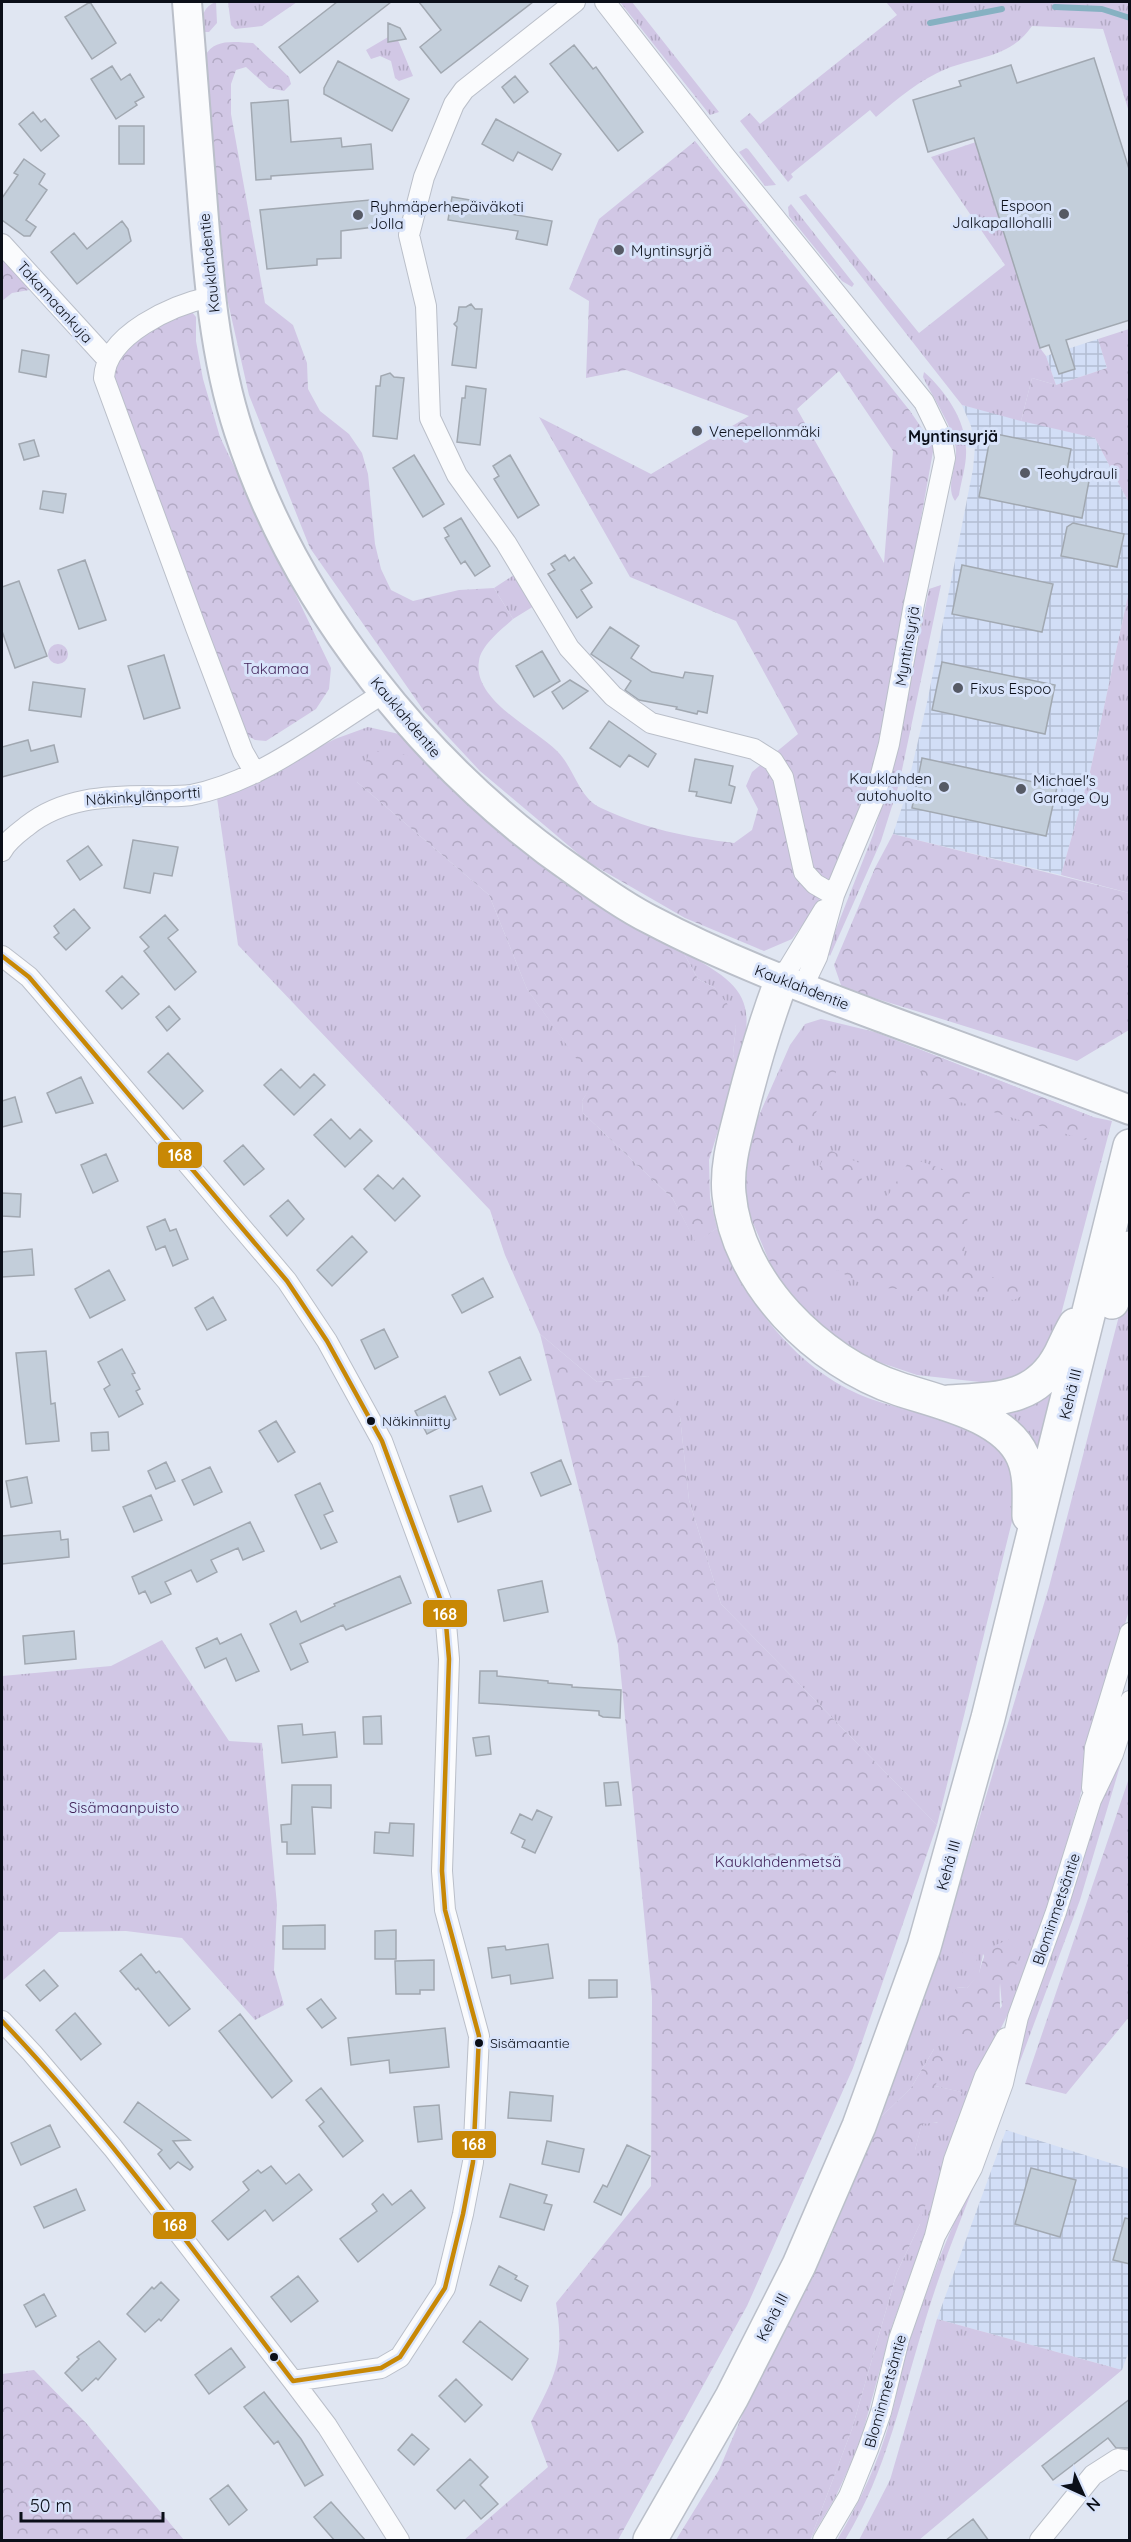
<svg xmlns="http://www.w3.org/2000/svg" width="1131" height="2542" viewBox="0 0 1131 2542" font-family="Quicksand,sans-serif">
<defs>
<pattern id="industrial-grid" width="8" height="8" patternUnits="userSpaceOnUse" patternTransform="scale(1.5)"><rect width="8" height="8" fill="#d2def6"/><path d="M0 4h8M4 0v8" fill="none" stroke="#b3bdd2"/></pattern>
<pattern id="grass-tufts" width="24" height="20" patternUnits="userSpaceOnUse" patternTransform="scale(1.5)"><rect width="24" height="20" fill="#d1c7e5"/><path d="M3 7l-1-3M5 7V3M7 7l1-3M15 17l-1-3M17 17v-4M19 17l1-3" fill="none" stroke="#b2aac4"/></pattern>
<pattern id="forest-crowns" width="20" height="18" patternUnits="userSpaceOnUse" patternTransform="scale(1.5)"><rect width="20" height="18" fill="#d1c7e5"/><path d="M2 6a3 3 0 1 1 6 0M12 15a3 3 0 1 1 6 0" fill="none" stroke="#b2aac4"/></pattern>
</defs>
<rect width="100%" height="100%" fill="#e0e6f2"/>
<path fill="url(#industrial-grid)" d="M1098,339l9,29 -51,17 -10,-29z
M962,405l133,33 34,65v88l-39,181 -29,103 -168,-41 11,-33 24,-103 45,-229 2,-22 -4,-21z
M1006,2130l123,39 1,179 -8,22 -185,-51z"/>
<path fill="url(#grass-tufts)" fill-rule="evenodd" d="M216,2l1,21 -8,9h-8c-1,-12 2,-26 15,-30z
M228,2h69l-35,24 -27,3 -4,-4z
M620,2h12l87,110 -9,3 -4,-5z
M886,2h243v110l-26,-83 -71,-3c-22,32 -53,30 -86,43 -25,10 -49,30 -70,48l-6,-7 -79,64 2,3 -5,5 -48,-61 10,-8 10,11 137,-109z
M395,33l18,43 -14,5 -4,-3 -4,-17 -11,-5 -9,3 -5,-9z
M976,142l64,206 6,8 10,29 -24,-7 -11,43 -59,-16 -163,-208 7,-3 113,139 86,-68 -74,-108z
M746,148l2,1 28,36 -11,1 -26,-34z
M791,204l63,80 -2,3 -10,-6 -53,-65 -1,-9z
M924,372c21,18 42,49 42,77 1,15 -5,32 -7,46l-4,6c-10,-14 2,-35 1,-51 -1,-20 -24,-54 -33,-73z
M514,575l20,31 -21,13 -19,-31z
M941,585l-42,199 -18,57 -51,115 -3,-4 46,-117 17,-56 39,-190z
M1129,591v302l-68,-18 29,-103z
M48 654a10 10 0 1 1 20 0a10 10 0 1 1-20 0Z
M368,727l31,7 27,24 -69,24 132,113 38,94 67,93 -12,19 1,12 90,86 23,43 21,-14c24,67 72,133 137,164 50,25 127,19 156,75 4,7 6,17 9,26l-82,332 -216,-221 -32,-104 -9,-83 -32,-41 -51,6 -57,-48 -35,-79 -15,-45 -252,-265 -21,-147 118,-59z
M683,952c61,33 76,47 54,118l-4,-16 3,-27 -21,-39 -17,-9z
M821,1019l54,13 218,85 19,4 -53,201 -17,34 -12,12 -13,10 -19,6 -81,-9 -56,-19 -32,-23 -24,-22 -55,-175 40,-91 15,-21z
M1129,1277v333l-38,135 -12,56 -30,101 -38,106 -17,34 -102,284 -33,120 -24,52 -25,42 42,-111 45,-157 23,-48 -5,-74 7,-27h15l24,-31 -26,-6 -1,-37 -23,39 -30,29 65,-188 103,-342zM958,1952l21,22 4,-20 17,29 2,23 -22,30 -24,-49 11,1 11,-12z
M1054,1385l-17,70 -34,-45z
M162,1640l67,101 33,2 15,162 -3,65 10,35 -29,15 -73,-82 -56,-7 -67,1 -57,49v-305l109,-10z
M1125,1732l4,4 -49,164 -78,210 24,-87z
M991,2142c-22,58 -47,116 -65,176 -24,76 -39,153 -81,222h-8c22,-36 42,-79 53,-120 7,-24 10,-48 17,-71 23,-72 51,-139 84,-207z
M937,2319l185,51 -203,170h-60l31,-60z"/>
<path fill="url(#forest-crowns)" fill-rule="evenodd" d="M253,43l36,34 2,7 -7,7 -15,-3 -23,-21 -10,3 -5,14v30l34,189 28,22 14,38 1,26 12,22 29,23 13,19 6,21 7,70 6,25 10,21 22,11 46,-11 35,-2 19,31c-11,10 -32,26 -34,42 -7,39 56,68 78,90 18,18 21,46 44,57 45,21 85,29 133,35l18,-13 6,-21 -12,-23 6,-14 46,-38 -62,-113 -106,-44 -91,-160 112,57 98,-58 -123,-46 -40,8 3,-77 -20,-12 30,-70 96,-78 215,270 24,35 -52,289 -29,100 -39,75 -22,29 -28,12 -79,-33 -97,-56 -108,-91 -56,-60 -114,-163 -61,-153 -27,-119 -17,-220c9,-18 30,-14 48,-13zM839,371l54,80 -9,112 -87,-154z
M2,235l50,51 -40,7 -10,8z
M185,311l7,1 4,5v24l7,38 17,58 111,231 -2,21 -13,20 -50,32 -11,-1 -9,-5 -135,-354c7,-41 41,-53 74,-70z
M1129,329h1l-1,174 -34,-65 -74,-17 11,-43 24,7 51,-17 -9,-29z
M371,750l55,8 132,121 81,50 44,23 15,27 17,9 14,18 7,21 -3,27 4,16 -28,90 1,38 7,30 -21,15 -23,-44 -90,-86 -1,-12 11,-19 -66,-93 -38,-94 -132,-113z
M893,834l236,59v137l-52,31 -235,-73 -8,-23 41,-97z
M913,1047l180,70 -7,23 -156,-47z
M842,1060l-59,119 24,17 20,-47 37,16 -9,55 15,5 41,-67 60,21 -8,89 70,22 -19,10 -149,-14 -28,-16 -32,41 -26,-27 -38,-89 9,-59 29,-64z
M540,1334l57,48 51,-6 25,19 7,22 9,83 32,104 216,221 -84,243 -106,238 -129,234h-154l84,-73 -17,-45c25,-48 34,-63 25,-119l95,-117 1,-189 -34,-352z
M1129,1778v239l-63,77 -41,-10z
M1011,1939l10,14 -11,27 -10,3c-2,27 6,30 -13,54l-7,-1 -7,13 -12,1 -17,-28 12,-35 11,1 10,-12 -15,-9 -4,-15 20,4 -4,12 5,5c7,-24 7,-25 32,-34z
M934,2049l13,13 -12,24 27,6 -9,29 -31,3 -7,26 11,11 6,21 -12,42 -23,48 -45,157 -42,111h-134l43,-70 25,-59 83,-165 54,-129 30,-29z
M34,2370l53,54 97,116h-182v-166z"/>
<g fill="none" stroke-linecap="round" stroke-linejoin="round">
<path stroke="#86b1c2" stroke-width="6" d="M1055,7l47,2 28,9
M930,23l72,-14"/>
</g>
<path fill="#c3ceda" stroke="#a1a8b1" stroke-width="1.5" d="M90,2l26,41 -24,16 -27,-42z
M337,2h54l-91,71 -21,-26z
M419,2h114l-92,71 -21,-26 21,-17z
M388,23l12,5 6,11 -18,3z
M574,45l19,24 3,-2 47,65 -25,19 -68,-87z
M1094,58l36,114v148l-64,20 9,29 -16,5 -10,-29 -9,3 -66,-210 -46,14 -15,-52 48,-14 -2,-5 52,-16 6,18z
M338,61l71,38 -17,32 -68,-37v-6z
M112,66l9,14 9,-6 14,23 -9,5 2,3 -21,14 -25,-40z
M515,76l13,16 -14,11 -12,-16z
M288,100l3,42 50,-4 1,9 29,-3 2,25 -102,7v3l-15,1 -5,-77z
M33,112l8,10 4,-3 14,17 -18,15 -22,-27z
M496,119l65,35 -9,16 -34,-18 -5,9 -31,-17z
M119,126h25v38h-25z
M24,159l21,15 -6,10 8,6 -21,30 10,7 -6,9h-6l-22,-16v-22l16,-23 -4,-2z
M452,197l31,5 -1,7 70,12 -5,24 -31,-6 2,-8 -70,-11z
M370,200v3l11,-1 2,24 -42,5v27l-24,1v6l-50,4 -7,-59z
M122,221l6,8 3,12 -54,43 -26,-32 23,-19 13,16z
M471,304l4,5h7l-6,59 -24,-3 5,-38 -3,-3 3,-3 2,-14h7z
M22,350l27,5 -3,22 -27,-5z
M390,373l4,4 10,1 -7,61 -24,-3 3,-50h4l1,-10z
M466,386l20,3 -6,56 -23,-3 5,-44h3z
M991,433l80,16 -5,27 23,5 -7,37 -103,-21z
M34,440l5,16 -15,4 -5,-16z
M414,455l30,49 -21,13 -30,-49z
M510,455l29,50 -21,13 -24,-39 5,-3 -6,-10z
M43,491l23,3 -3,19 -23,-4z
M461,518l29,48 -15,10 -10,-15 -4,3 -16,-26 4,-2 -5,-8z
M1073,523l51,11 -7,33 -56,-11 6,-29z
M565,555l4,6 5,-4 18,26 -11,7 11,17 -15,11 -29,-44 7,-4 -4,-6z
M85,560l21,60 -27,9 -21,-59z
M962,565l91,19 -11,48 -90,-18z
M19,581l28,75 -32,12 -13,-37v-44z
M610,627l29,19 -8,12 21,14 31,6 2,-6 28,4 -6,37 -9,-2 -1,3 -21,-5 1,-2 -38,-7 -14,-10 6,-9 -40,-27z
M542,651l18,30 -26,16 -18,-31z
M164,655l16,53 -36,11 -16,-53z
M942,662l113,23 -10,49 -113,-24z
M570,680l18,11 -25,18 -11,-17z
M33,682l52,7 -4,28 -52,-7z
M609,721l47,33 -8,13 -19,-12 -9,12 -30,-19z
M28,740l3,11 23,-6 4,17 -56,15v-30z
M922,758l135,29 -11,49 -134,-28z
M695,759l38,7 -4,19 6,2 -4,16 -35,-7 1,-4 -8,-1z
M133,840l45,7 -6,29 -18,-3 -4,20 -26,-5z
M88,846l14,19 -22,15 -13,-19z
M74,909l16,19 -24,22 -12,-13 5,-4 -5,-7z
M165,915l13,15 -10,8 28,34 -21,18 -31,-39 5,-4 -9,-10z
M122,976l17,18 -17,15 -16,-18z
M169,1006l11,13 -13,12 -11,-14z
M168,1053l35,38 -20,18 -35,-37z
M281,1069l19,19 14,-14 11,11 -31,30 -30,-30z
M81,1077l12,26 -37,10 -9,-20z
M15,1097l7,25 -20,5v-26z
M331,1119l19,20 10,-10 12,12 -27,26 -31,-32z
M243,1145l21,24 -20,16 -20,-24z
M106,1154l12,27 -25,12 -12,-28z
M378,1175l15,14 10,-11 17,18 -25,25 -31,-32z
M2,1193l19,1 -1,23 -18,-1z
M288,1200l16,19 -17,17 -17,-20z
M165,1219l5,12 6,-2 12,30 -15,7 -8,-20 -9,4 -9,-23z
M352,1236l15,16 -35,34 -15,-16z
M32,1249l2,26 -32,2v-25z
M109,1270l16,30 -35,18 -15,-29z
M483,1278l10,19 -31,16 -10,-18z
M213,1297l13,23 -19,10 -12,-22z
M384,1329l14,28 -23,12 -14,-29z
M122,1349l13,24 -3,1 8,15 -4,2 7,13 -24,13 -15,-28 6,-4 -12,-23z
M46,1351l5,53 4,-1 4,38 -33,3 -10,-91z
M520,1357l11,23 -31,15 -11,-23z
M445,1396l11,23 -29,15 -12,-23z
M276,1421l19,31 -17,10 -19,-31z
M108,1432l1,18 -17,1 -1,-18z
M561,1460l10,24 -30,12 -10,-23z
M166,1462l9,19 -19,8 -8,-18z
M210,1467l12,25 -28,13 -12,-25z
M27,1477l5,26 -21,4 -5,-26z
M320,1483l13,28 -9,4 13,27 -16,7 -26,-54z
M482,1486l9,25 -33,11 -8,-26z
M151,1495l11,25 -28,12 -11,-25z
M250,1522l14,29 -21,9 -5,-12 -27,12 6,12 -20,10 -6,-12 -26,12 6,12 -20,9 -6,-12 -6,3 -7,-17z
M60,1531l1,9 7,-1 1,18 -67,7v-28z
M400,1576l11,27 -65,27 -3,-5 -43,19 8,18 -17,8 -21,-46 26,-13 5,11 34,-16 -1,-2z
M542,1581l6,31 -44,9 -6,-31z
M74,1631l2,28 -51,5 -2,-28z
M241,1634l18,37 -23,10 -10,-23 -21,10 -9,-20 21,-10 3,6z
M480,1671h17v5l51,5v2l24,2v2l49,3 -1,28 -17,-1 -4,-2v-4l-120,-8z
M381,1716l1,28h-18l-1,-27z
M302,1724l1,11 32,-3 2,25 -55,6 -4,-37z
M489,1736l2,18 -15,2 -3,-18z
M618,1782l3,23 -15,1 -2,-23z
M292,1785h39v23l-19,-1 3,47h-28v-12h-5l-1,-17 10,-1z
M537,1810l15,7 -17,36 -13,-6 3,-7 -14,-7 9,-19 12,6z
M390,1823l24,1 -1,32 -39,-3 1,-21 14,1z
M325,1925v24h-42v-23z
M396,1930v29h-21v-28z
M548,1944l5,34 -42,6 -1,-9 -18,3 -4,-30 17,-2 1,4z
M141,1954l15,19 3,-2 31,38 -21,17 -31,-38 -2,2 -16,-19z
M434,1960v30h-14v4h-24l-1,-33z
M44,1970l14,16 -18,15 -14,-16z
M589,1980h28v17l-28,1z
M321,1999l15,19 -14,10 -15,-19z
M75,2013l26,31 -20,16 -25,-30z
M240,2014l52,67 -20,17 -53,-67z
M445,2028l4,39 -59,6 -1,-13 -38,5 -3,-27z
M321,2088l42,53 -20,16 -24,-31 5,-4 -18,-22z
M510,2092l43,4 -2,25 -43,-3z
M138,2102l52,38 -17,1 20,26 -3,3 -12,-8 -8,7 -12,-15 4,-4 -38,-28z
M439,2105l3,34 -24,3 -4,-35z
M50,2125l10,22 -39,18 -10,-22z
M547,2141l37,8 -5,23 -37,-8z
M627,2145l23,11 -29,59 -27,-13 9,-17 4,2z
M271,2166l15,18 13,-10 13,16 -39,31 -8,-11 -37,30 -16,-19 37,-31 -6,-8 15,-12 3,3z
M1031,2168l45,12 -16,57 -45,-13z
M510,2184l37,11 -3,8 8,2 -8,25 -44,-13z
M76,2189l9,21 -41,18 -10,-21z
M411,2190l14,18 -67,54 -18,-23 37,-28 -5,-7 11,-10 9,11z
M1125,2218l5,1v45l-17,-4z
M499,2266l18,10 -2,3 13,7 -7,15 -31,-16z
M298,2276l20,25 -27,21 -20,-25z
M161,2282l18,18 -18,21 -2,-2 -14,13 -18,-18 25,-27 2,2z
M44,2294l12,22 -20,11 -12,-22z
M480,2321l48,38 -16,21 -49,-38z
M99,2341l17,18 -18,21 -2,-2 -14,13 -17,-18 14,-14 -2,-2z
M231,2348l14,19 -36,27 -14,-19z
M456,2379l26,26 -17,17 -26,-26z
M264,2392l37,47 22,36 -18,11 -27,-45 -4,3 -30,-37z
M1130,2399v49h-14l-8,-10 -55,42 -11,-14z
M412,2434l17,15 -15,16 -16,-15z
M470,2459l18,18 -8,8 18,19 -17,15 -17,-19 -9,9 -18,-19z
M228,2485l19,25 -18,15 -19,-26z
M331,2502l35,39h-31l-21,-24z
M973,2519l16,22h-44z"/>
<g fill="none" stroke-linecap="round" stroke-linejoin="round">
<defs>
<path id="street" d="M575,2l-111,88 -10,14 -30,73 -15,58 17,71 4,112 27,57 49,68 63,105 44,48 38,27 103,26 19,12 10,16 21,95 11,12 19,11
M605,2l119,153 200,247 18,37 3,19 -31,146 -25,140 -14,53 -41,98 -17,62 -15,31
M2,244l106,116
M210,297c-37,8 -104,37 -106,81l92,250 47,124 12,21
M2,851c5,-10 16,-18 25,-25 35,-28 79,-30 122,-30 14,0 28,1 42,-1 71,-14 132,-65 193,-102
M2,956l27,21 13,15 245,289 40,60 55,100 63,171 4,47 -7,212 3,39 34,126 -6,126 -10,52 -18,74 -45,69 -19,11 -88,13
M782,979l42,-69
M1092,1788l3,-40 35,-115
M2,2021l30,32 81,95 180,233 34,45 72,114
M935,2236l37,-68 31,-85 15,-66 38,-105 35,-112 22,-46 17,-53
M823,2540l26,-44 19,-47 13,-37 18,-73 36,-103 19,-76 31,-84 21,-38
M1040,2540l53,-65 25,-16 12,2"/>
<path id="secondary" d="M187,2c5,64 10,128 15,192 6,80 12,162 37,238 57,175 187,336 337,440 24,17 49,35 75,48 76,40 157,70 237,100 81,30 161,59 242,90"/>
<path id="highway" d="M782,979c-16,42 -28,83 -39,126 -7,29 -17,59 -14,89 8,89 89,168 170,195 39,13 106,26 124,68 8,18 6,40 6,59
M1112,1302l18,-54
M949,1402c46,-3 87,-1 111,-47 5,-10 9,-20 15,-30
M650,2540l82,-143 67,-132 60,-139 65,-179 64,-229 142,-572"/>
</defs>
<use href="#street" stroke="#babfc9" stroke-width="22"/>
<use href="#secondary" stroke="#babfc9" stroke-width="32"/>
<use href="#highway" stroke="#babfc9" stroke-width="36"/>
<use href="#street" stroke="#fafbfd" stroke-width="20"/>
<use href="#secondary" stroke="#fafbfd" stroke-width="28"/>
<use href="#highway" stroke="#fafbfd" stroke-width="33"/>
<defs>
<path id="bus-1" d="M2,956l27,21 258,304 40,60 55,100 63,171 4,47 -7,212 3,39 34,126 -6,126 -10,52 -18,74 -45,69 -19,11 -88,13c-94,-123 -184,-248 -291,-360"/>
</defs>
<use href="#bus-1" stroke="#d8e3fa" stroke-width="9"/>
<use href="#bus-1" stroke="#c88805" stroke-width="4.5"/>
</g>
<g fill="#565a65" stroke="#d8e3fa" stroke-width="2">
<circle cx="1064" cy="214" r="6"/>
<circle cx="358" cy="215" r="6"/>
<circle cx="619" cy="250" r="6"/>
<circle cx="697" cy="431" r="6"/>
<circle cx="1025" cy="473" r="6"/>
<circle cx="958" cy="688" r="6"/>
<circle cx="944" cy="787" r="6"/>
<circle cx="1021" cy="789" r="6"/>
</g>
<g fill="#0b0f19" stroke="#d8e3fa" stroke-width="2">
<circle cx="371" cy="1421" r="5"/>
<circle cx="479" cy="2043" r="5"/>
<circle cx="274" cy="2357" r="5"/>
</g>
<g text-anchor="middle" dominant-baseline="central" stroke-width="6" stroke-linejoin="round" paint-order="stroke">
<g font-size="14" fill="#0b0f19" stroke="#d8e3fa" text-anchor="start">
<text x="382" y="1421">Näkinniitty</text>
<text x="490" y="2043">Sisämaantie</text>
</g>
<g font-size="15" fill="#0b0f19" stroke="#d8e3fa" text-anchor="start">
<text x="1052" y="205" text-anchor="end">Espoon<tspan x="1052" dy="17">Jalkapallohalli</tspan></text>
<text x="370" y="206">Ryhmäperhepäiväkoti<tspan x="370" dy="17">Jolla</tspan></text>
<text x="631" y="250">Myntinsyrjä</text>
<text x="709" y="431">Venepellonmäki</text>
<text x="1037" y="473">Teohydrauli</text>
<text x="970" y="688">Fixus Espoo</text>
<text x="932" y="778" text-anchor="end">Kauklahden<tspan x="932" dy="17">autohuolto</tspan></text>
<text x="1033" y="780">Michael's<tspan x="1033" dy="17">Garage Oy</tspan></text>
</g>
<g font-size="15" fill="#0b0f19" stroke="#d8e3fa">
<text transform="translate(209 263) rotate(-96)">Kauklahdentie</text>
<text transform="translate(55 302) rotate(48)">Takamaankuja</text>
<text transform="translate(907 646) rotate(-80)">Myntinsyrjä</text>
<text transform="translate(406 717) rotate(50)">Kauklahdentie</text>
<text transform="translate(143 796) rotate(-4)">Näkinkylänportti</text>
<text transform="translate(802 987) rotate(21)">Kauklahdentie</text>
<text transform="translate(1070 1394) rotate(-76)">Kehä III</text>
<text transform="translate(948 1865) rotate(-74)">Kehä III</text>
<text transform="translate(1056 1909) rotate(-71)">Blominmetsäntie</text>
<text transform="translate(772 2317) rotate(-63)">Kehä III</text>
<text transform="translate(885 2391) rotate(-74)">Blominmetsäntie</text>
</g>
<g font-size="15" fill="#3f1f56" stroke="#d8e3fa">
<text x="276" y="668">Takamaa</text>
<text x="124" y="1807">Sisämaanpuisto</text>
<text x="778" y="1861">Kauklahdenmetsä</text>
</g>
<g font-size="16" font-weight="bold" fill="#0b0f19" stroke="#d8e3fa">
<text x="953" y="436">Myntinsyrjä</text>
</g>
</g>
<g stroke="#d8e3fa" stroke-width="2">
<rect x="157" y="1141" width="46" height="28" rx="6" fill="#c88805"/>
<rect x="422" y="1599" width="46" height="29" rx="6" fill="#c88805"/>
<rect x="451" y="2130" width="46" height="29" rx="6" fill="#c88805"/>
<rect x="152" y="2211" width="45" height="29" rx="6" fill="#c88805"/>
</g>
<g font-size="16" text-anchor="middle" font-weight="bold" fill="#fff">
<text x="180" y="1161">168</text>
<text x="445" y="1620">168</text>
<text x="474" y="2150">168</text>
<text x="175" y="2231">168</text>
</g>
<rect width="1131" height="2542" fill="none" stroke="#0b0f19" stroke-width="6"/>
<g transform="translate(1083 2494) rotate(135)" stroke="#d8e3fa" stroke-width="4.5" paint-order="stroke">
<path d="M0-4.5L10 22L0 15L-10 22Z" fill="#0b0f19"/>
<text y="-9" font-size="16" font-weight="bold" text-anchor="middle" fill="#0b0f19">N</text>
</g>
<path d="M21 2512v9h142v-9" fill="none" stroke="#0b0f19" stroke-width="3"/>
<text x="30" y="2512" font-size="18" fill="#0b0f19" stroke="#d8e3fa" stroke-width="4.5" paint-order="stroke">50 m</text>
</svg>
